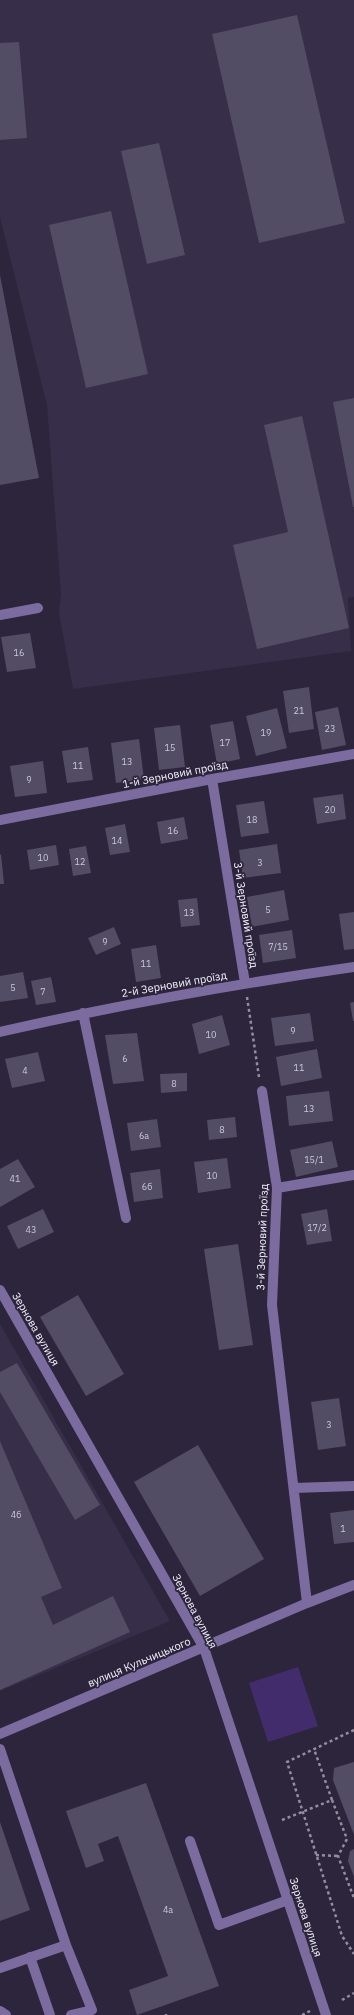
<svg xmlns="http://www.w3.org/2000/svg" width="354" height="2015" viewBox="0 0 354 2015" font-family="'IBM Plex Sans',sans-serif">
<rect width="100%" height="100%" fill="#2c253b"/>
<path fill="#372e4a" d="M0,0h354v597l-6,1 3,53 -278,38 -14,-76 2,-19 -14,-189 -47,-188z
M0,1324l170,297 -170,70z"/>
<path fill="#432c6b" d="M298,1667l20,59 -50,16 -19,-59z"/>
<path fill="#534c65" d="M297,15l48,208 -86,20 -47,-209z
M19,42l8,96 -27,2v-97z
M159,143l26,112 -38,9 -26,-113z
M111,211l37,163 -62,14 -37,-163z
M0,275l39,203 -39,7z
M354,398v109h-1l-20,-105z
M302,416l47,212 -92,21 -24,-104 55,-13 -24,-107z
M30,633l6,35 -29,4 -6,-35z
M309,687l5,42 -25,4 -6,-42z
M338,707l8,38 -24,5 -7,-38z
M277,708l10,40 -31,8 -10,-40z
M233,721l7,38 -23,5 -7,-39z
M180,725l5,42 -26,3 -5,-42z
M139,739l5,40 -28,4 -5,-40z
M88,747l5,33 -26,3 -5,-32z
M43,761l4,32 -32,4 -5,-31z
M343,794l3,25 -29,5 -4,-26z
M264,801l5,32 -28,4 -5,-32z
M184,817l4,22 -27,5 -4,-22z
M125,824l5,28 -20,3 -5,-27z
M277,844l4,29 -38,5 -4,-28z
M56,845l3,20 -29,5 -3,-20z
M86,846l5,27 -18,3 -4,-27z
M1,854l3,30h-4v-29z
M284,890l5,30 -37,7 -5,-30z
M197,898l3,27 -19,2 -3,-27z
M354,912v37l-10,1 -5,-36z
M114,927l7,17 -25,11 -8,-17z
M292,930l4,28 -33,5 -4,-28z
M156,945l5,33 -25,4 -5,-33z
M23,972l5,26 -28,4v-26z
M51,977l5,25 -20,3 -5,-24z
M354,1002v19h-1l-3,-18z
M310,1013l4,28 -39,5 -4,-28z
M222,1015l8,30 -31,9 -7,-30z
M137,1033l7,48 -31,3 -8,-49z
M317,1049l5,29 -41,8 -5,-29z
M38,1052l7,29 -33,7 -7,-29z
M187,1073v18l-26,2 -1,-19z
M329,1091l4,30 -44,5 -3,-30z
M235,1117l2,20 -28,3 -2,-20z
M157,1119l4,28 -30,4 -4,-28z
M332,1141l6,26 -42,10 -6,-27z
M227,1158l4,30 -33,5 -4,-31z
M18,1159l17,28 -35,20v-38z
M160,1169l3,29 -29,4 -4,-29z
M43,1209l11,23 -36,17 -11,-23z
M327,1209l5,32 -25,4 -6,-31z
M238,1244l15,101 -34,5 -15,-101z
M78,1295l46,79 -38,22 -46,-79z
M17,1363l83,142 -25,15 -75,-128v-20z
M339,1398l7,48 -28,4 -7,-48z
M0,1441l62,147 -21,9 12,28 60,-29 17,36 -130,58z
M198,1445l66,114 -64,37 -66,-114z
M354,1510v32l-20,2 -4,-31z
M354,1762v73l-21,-55 1,-12z
M146,1783l73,203 -82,29 -8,-25 39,-14 -50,-140 -20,8 6,17 -18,7 -20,-57z
M0,1822l30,88 -30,11z
M354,1849v28l-6,-16 2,-10z"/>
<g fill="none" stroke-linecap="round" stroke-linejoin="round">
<path stroke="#938e9f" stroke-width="2.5" stroke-dasharray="3 3" stroke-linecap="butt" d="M247,997l12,80
M354,1730l-67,32 55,174 12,18
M332,1800l15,39 -9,17 16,42
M282,1820l50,-20 -18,-51
M316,1855l22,1
M342,2000l12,-7
M166,2014v1
M302,2015l8,-4"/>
<path stroke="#7b6b9f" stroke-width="10" d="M0,615l38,-7
M212,779l33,204
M0,820l212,-41 142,-25
M83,1013l43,205
M0,1032c117,-27 235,-48 354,-65
M262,1091l15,97 -5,117 35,298
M277,1188l77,-13
M0,1290l204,358 122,367
M294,1488l60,-2
M0,1734l307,-131 47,-18
M0,1749l66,196 -66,23
M190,1841l29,84 69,-25
M66,1945l26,65 -21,5
M30,1957l20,58
M0,2011l6,4"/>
</g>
<g text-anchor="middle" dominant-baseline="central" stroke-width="3.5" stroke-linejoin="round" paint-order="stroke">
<g font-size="9" fill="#ccc8d8">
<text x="19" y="652">16</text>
<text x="299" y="710">21</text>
<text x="330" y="728">23</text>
<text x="266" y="732">19</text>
<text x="225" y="742">17</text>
<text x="170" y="747">15</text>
<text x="127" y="761">13</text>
<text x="78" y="765">11</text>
<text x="29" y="779">9</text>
<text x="330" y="809">20</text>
<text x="252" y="819">18</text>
<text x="173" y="830">16</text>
<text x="117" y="840">14</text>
<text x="43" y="857">10</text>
<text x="80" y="861">12</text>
<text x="260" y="862">3</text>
<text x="268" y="909">5</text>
<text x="189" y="912">13</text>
<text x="105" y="941">9</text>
<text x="278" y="946">7/15</text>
<text x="146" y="963">11</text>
<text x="13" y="987">5</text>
<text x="43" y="991">7</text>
<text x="293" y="1030">9</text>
<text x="211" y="1034">10</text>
<text x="125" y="1058">6</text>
<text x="299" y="1067">11</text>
<text x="25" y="1070">4</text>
<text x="174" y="1083">8</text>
<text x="309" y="1108">13</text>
<text x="222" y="1129">8</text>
<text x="144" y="1135">6а</text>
<text x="314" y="1159">15/1</text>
<text x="212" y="1175">10</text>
<text x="15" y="1178">41</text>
<text x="147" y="1186">6б</text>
<text x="317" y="1227">17/2</text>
<text x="31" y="1229">43</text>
<text x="329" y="1424">3</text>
<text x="16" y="1514">4б</text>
<text x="343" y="1528">1</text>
<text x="168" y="1909">4а</text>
</g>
<g font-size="11" fill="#f5f2fe" stroke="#2c253b">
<text transform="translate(175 774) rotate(-11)">1-й Зерновий проїзд</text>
<text transform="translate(246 915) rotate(81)">3-й Зерновий проїзд</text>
<text transform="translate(174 984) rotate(-10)">2-й Зерновий проїзд</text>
<text transform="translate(262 1237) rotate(-88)">3-й Зерновий проїзд</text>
<text transform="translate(36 1329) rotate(60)">Зернова вулиця</text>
<text transform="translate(195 1611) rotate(62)">Зернова вулиця</text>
<text transform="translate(139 1662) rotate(-23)">вулиця Кульчицького</text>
<text transform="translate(306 1917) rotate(72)">Зернова вулиця</text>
</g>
</g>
</svg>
